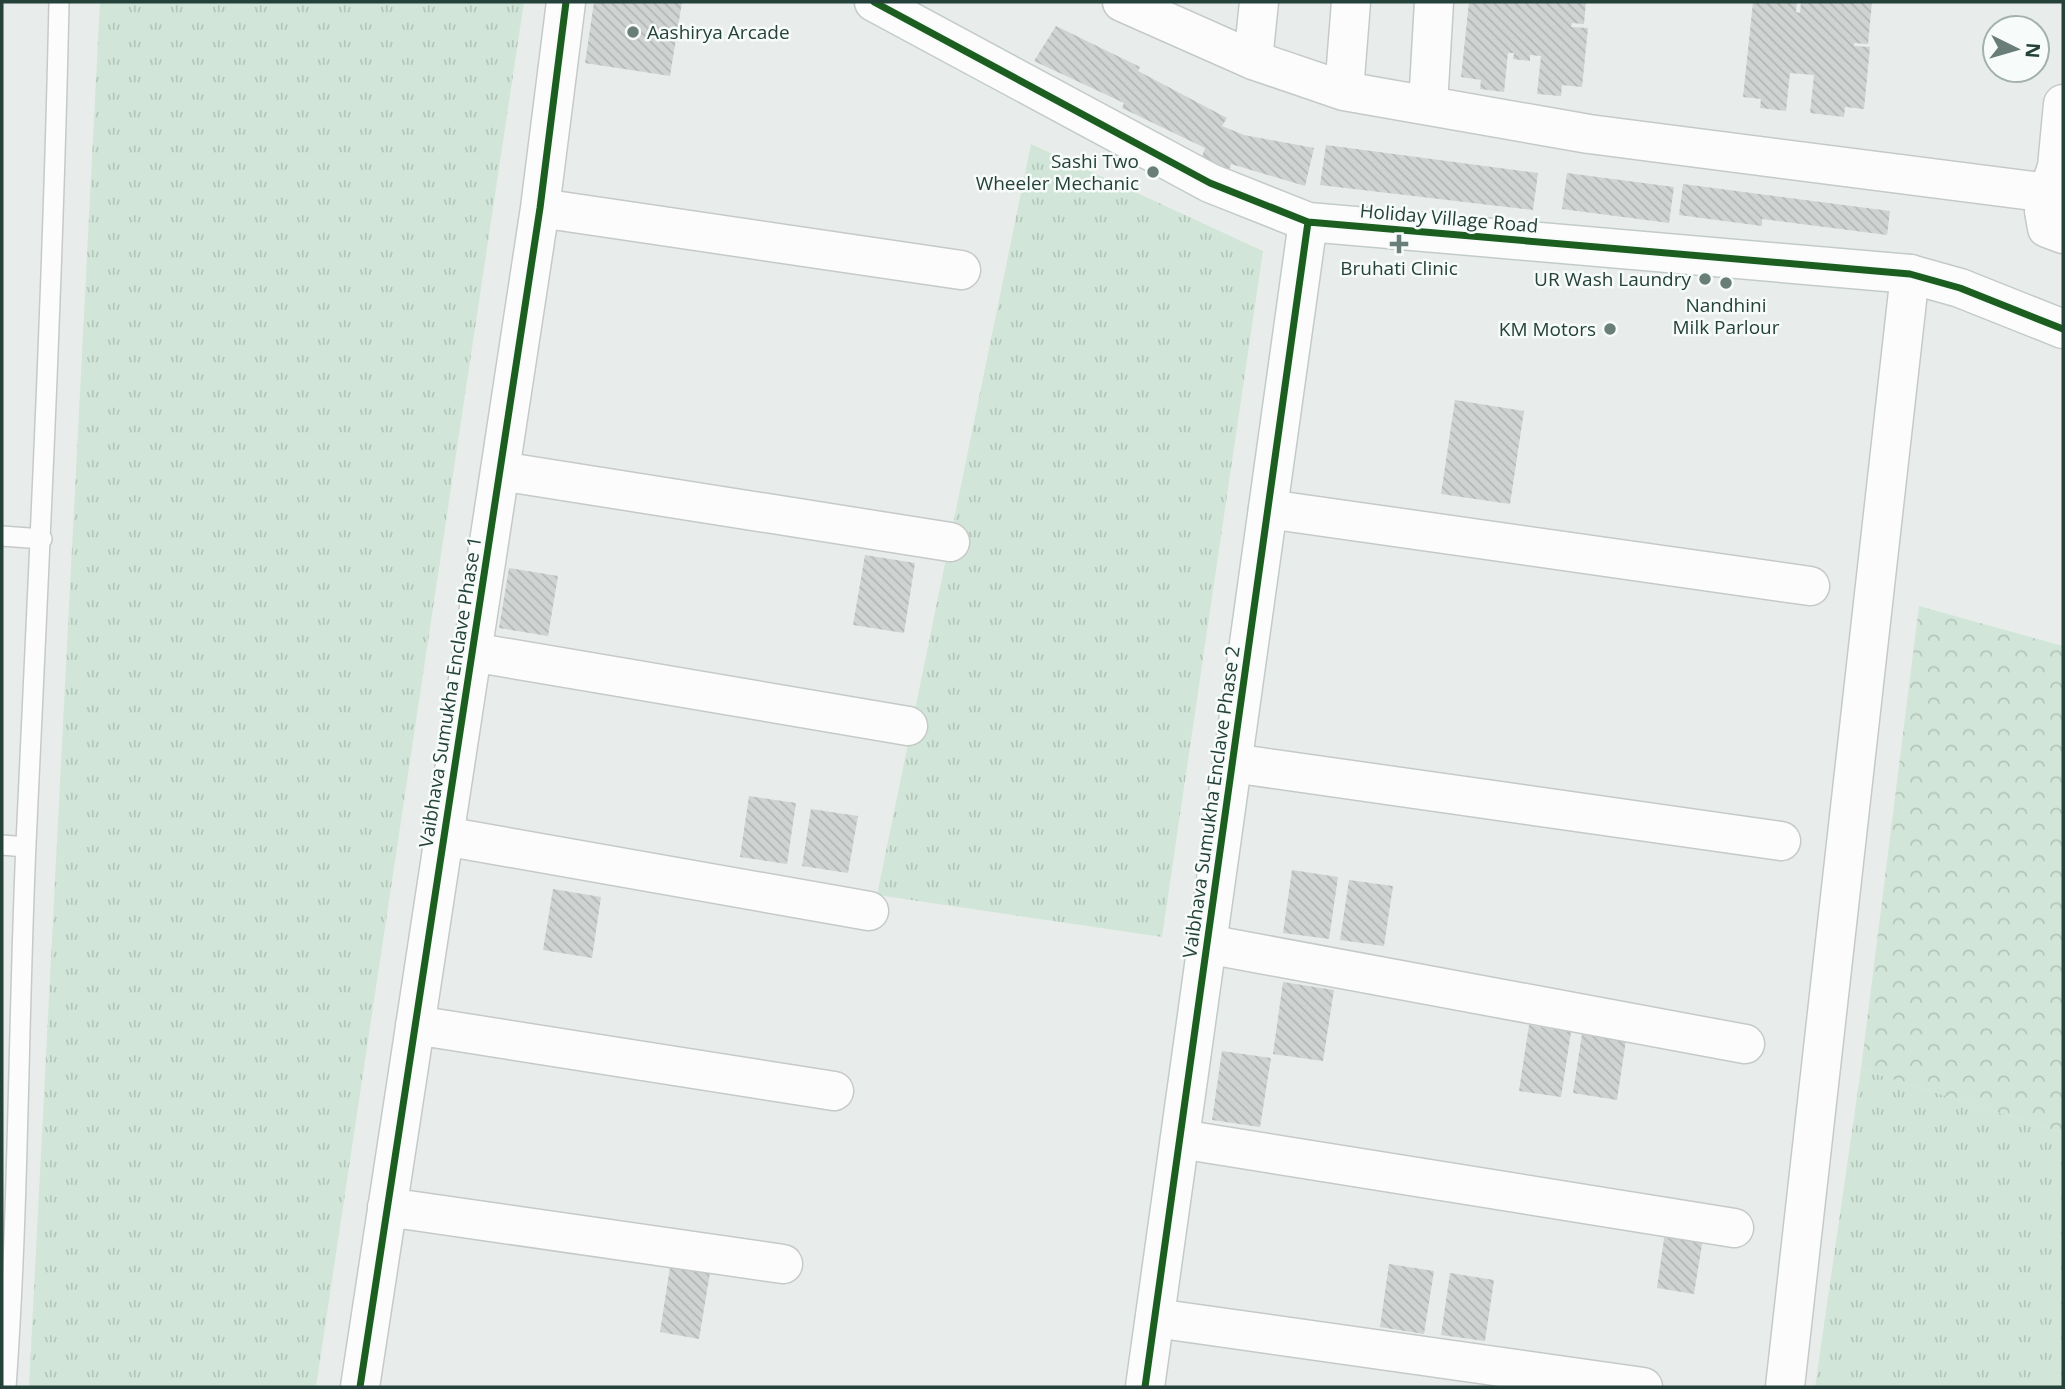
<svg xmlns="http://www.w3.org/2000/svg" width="2065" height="1389" viewBox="0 0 2065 1389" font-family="'Open Sans',sans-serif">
<defs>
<pattern id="grass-tufts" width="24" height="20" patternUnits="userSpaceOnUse" patternTransform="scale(1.75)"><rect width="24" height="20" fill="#d1e6d8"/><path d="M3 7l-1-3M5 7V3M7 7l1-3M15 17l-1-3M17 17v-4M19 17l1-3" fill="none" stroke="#b3c6ba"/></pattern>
<pattern id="park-crowns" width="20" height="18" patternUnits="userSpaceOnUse" patternTransform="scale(1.75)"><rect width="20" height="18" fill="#d1e6d8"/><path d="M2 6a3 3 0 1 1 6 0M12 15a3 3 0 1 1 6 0" fill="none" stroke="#b3c6ba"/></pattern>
<pattern id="building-back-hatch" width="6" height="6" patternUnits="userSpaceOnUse" patternTransform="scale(1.75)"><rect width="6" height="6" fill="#cfd4d2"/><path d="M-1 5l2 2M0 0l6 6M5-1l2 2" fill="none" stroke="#b2b7b5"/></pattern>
</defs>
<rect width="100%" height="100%" fill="#e8edeb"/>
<path fill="url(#grass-tufts)" d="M100,2h424l-208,1385h-287z
M1031,144l232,107 -101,686 -285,-42z
M1861,1069l202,64v254h-248z"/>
<path fill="url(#park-crowns)" d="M1919,606l144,40v487l-202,-64z"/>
<path fill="url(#building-back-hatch)" d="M594,2h88l-12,74 -85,-13z
M1469,2h117l-2,22 -12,-1 -1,4 17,1 -6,59 -20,-2 -1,11 -24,-2 4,-38 -11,-1v6l-17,-2 1,-6h-6l-4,39 -24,-3 1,-9 -20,-3z
M1753,2h44l-1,10 4,1 1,-11h71l-4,42 -14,-1v3l16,1 -6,62 -19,-2 -1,10 -34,-4 4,-38 -24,-2 -4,38 -26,-3 1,-9 -18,-2z
M1056,26l84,41 -2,4 89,47 -5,8 22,9 70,13 -9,38 -74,-22 -1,5 -29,-9 4,-12 -83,-40 2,-5 -90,-42z
M1326,145l212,28 -5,37 -213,-25z
M1567,173l107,14 -5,36 -107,-14z
M1683,184l207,27 -3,24 -125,-16v7l-83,-11z
M1455,400l69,11 -14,93 -69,-10z
M865,555l50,8 -11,70 -51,-8z
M509,568l49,8 -10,60 -49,-8z
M749,796l47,7 -9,61 -47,-7z
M811,809l47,7 -10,57 -46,-7z
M1292,870l46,7 -9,62 -46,-6z
M1349,880l44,6 -9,60 -44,-6z
M553,889l48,8 -9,61 -49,-8z
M1283,982l51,8 -11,71 -50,-7z
M1529,1025l42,7 -10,65 -42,-6z
M1582,1034l44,6 -9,60 -44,-7z
M1222,1051l49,7 -11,69 -48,-7z
M1665,1232l38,6 -9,56 -37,-6z
M1389,1264l45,7 -10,63 -44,-7z
M670,1267l40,6 -11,66 -39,-7z
M1450,1273l44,7 -9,61 -44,-6z"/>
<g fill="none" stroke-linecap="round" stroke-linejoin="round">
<defs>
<path id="lane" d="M2,536l40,3
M2,845l24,2
M6,1387c13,-181 12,-362 20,-543 13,-281 27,-561 33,-842"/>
<path id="street" d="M1122,2l131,58 91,31 245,43 459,59 9,-26 6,-63
M1253,60l6,-58
M1344,91l7,-89
M1428,105l6,-103
M2048,193l-4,18 3,17 16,6
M540,208l421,62
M500,471l450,71
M1268,509l542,77
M472,652l436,74
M1232,763l549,78
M444,836l425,75
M1207,944l538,100
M415,1025l419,66
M1180,1139l554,89
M387,1207l396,57
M1155,1318l488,69
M360,1387l180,-1179 26,-206
M1785,1387l125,-1113"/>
<path id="secondary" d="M874,2l336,181 98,39 602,52 50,14 103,41
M1145,1387l163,-1165"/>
</defs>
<use href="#lane" stroke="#c5cac8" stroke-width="22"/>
<use href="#street" stroke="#c5cac8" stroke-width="41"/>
<use href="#secondary" stroke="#c3cbc8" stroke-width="41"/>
<use href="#lane" stroke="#fcfcfc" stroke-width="19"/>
<use href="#street" stroke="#fcfcfc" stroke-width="38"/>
<use href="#secondary" stroke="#fcfcfc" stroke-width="38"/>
<defs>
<path id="cycleway" d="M874,2l336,181 98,39 602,52 50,14 103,41
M360,1387l180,-1179 26,-206
M1145,1387l163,-1165"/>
</defs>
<use href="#cycleway" stroke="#f7fbf9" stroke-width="11"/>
<use href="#cycleway" stroke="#1b5e20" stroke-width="7"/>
</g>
<g fill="#697e78" stroke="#f7fbf9" stroke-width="2.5">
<circle cx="633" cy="32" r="7"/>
<circle cx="1153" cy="172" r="7"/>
<path d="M1395.5 233.5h7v7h7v7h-7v7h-7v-7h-7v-7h7z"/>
<circle cx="1705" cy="279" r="7"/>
<circle cx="1726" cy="283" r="7"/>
<circle cx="1610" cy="329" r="7"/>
</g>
<g text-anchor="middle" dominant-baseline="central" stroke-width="5" stroke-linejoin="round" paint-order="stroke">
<g font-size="19" fill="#24423a" stroke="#f7fbf9" text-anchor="end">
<text x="647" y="32" text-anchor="start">Aashirya Arcade</text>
<text x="1139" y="161">Sashi Two<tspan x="1139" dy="22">Wheeler Mechanic</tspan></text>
<text x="1399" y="268" text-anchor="middle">Bruhati Clinic</text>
<text x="1691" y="279">UR Wash Laundry</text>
<text x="1726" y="305" text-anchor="middle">Nandhini<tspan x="1726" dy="22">Milk Parlour</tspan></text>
<text x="1596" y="329">KM Motors</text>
</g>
<g font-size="19" fill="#24423a" stroke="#f7fbf9">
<text transform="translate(1449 218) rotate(5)">Holiday Village Road</text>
<text transform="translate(450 692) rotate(-81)">Vaibhava Sumukha Enclave Phase 1</text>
<text transform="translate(1211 802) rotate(-82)">Vaibhava Sumukha Enclave Phase 2</text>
</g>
</g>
<rect width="2065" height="1389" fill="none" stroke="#24423a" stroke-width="7"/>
<g transform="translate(2016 49) rotate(95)"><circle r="33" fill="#f7fbf9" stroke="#a3b1ad" stroke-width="2"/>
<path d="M0-5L12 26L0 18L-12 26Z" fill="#697e78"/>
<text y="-10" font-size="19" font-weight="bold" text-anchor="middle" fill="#24423a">N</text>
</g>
</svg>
